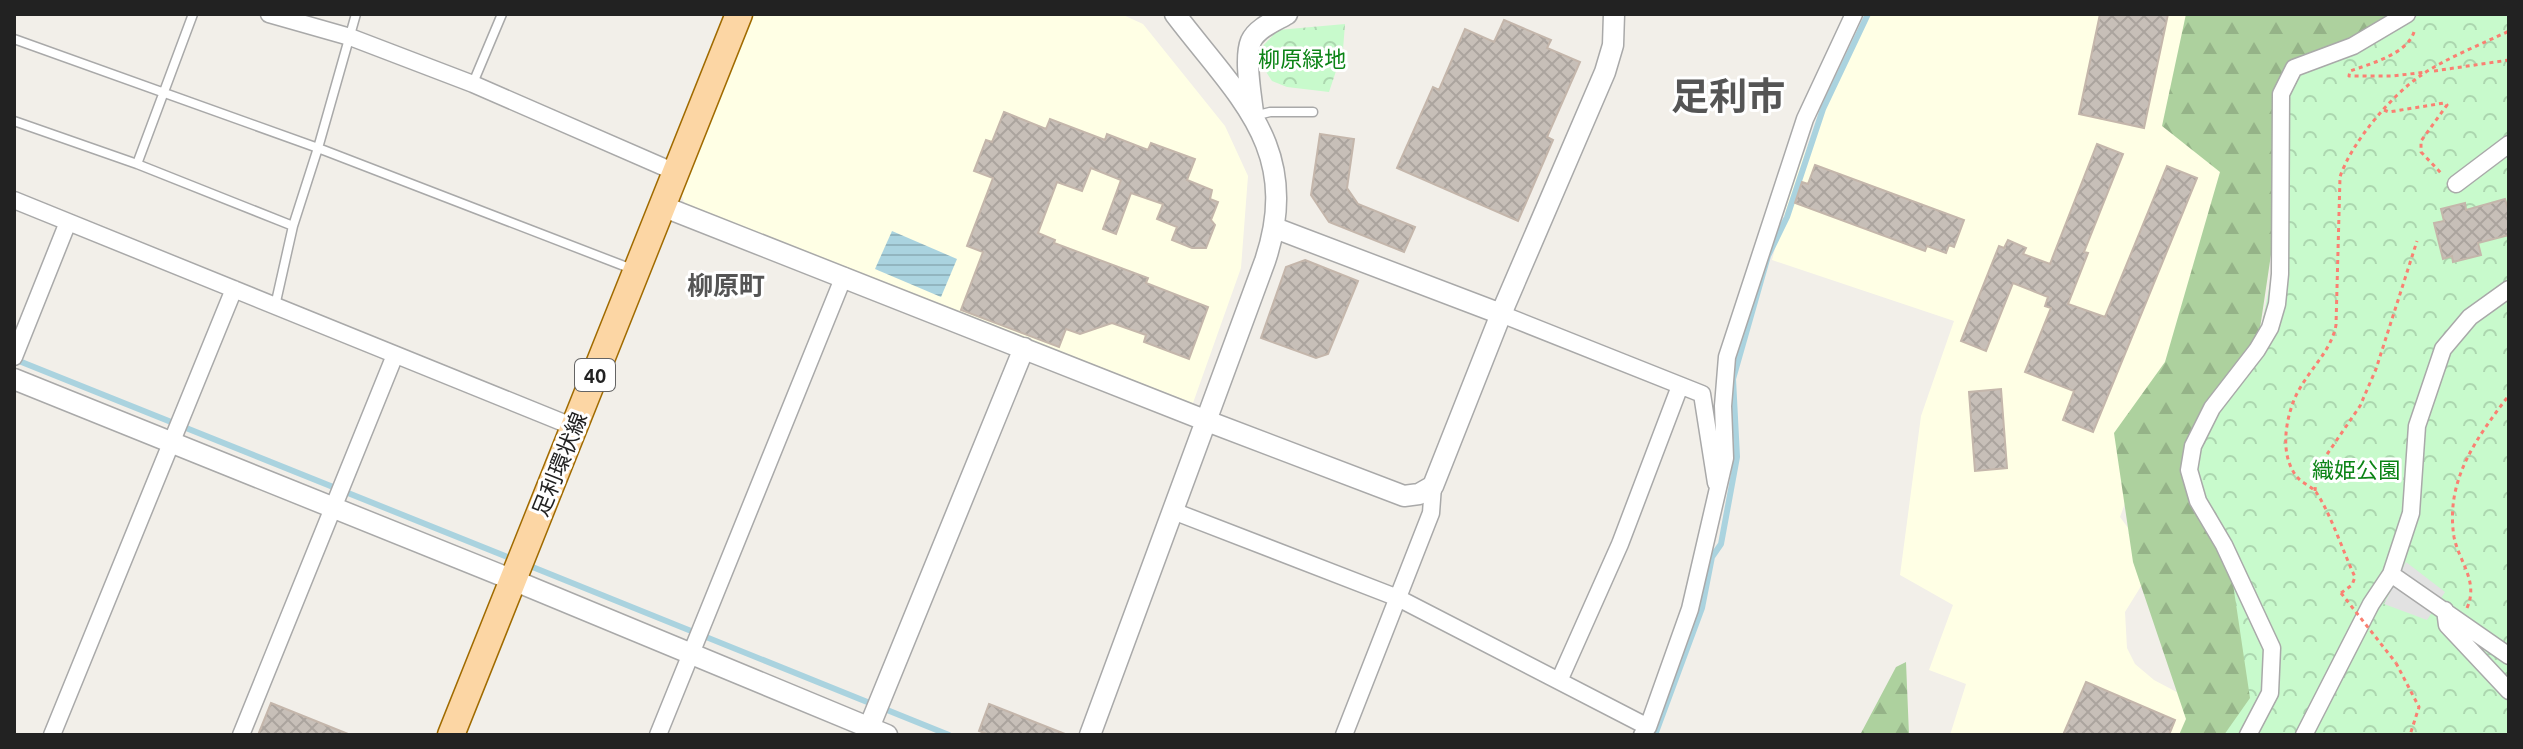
<svg xmlns="http://www.w3.org/2000/svg" width="2523" height="749" viewBox="0 0 2523 749" font-family="Ubuntu,'Noto Sans JP',sans-serif">
<defs>
<pattern id="forest-firs" width="22" height="20" patternUnits="userSpaceOnUse" patternTransform="scale(2)"><rect width="22" height="20" fill="#add19e"/><path d="M5 1l3.5 6h-7zM16 11l3.5 6h-7z" fill="#95b388"/></pattern>
<pattern id="park-crowns" width="20" height="18" patternUnits="userSpaceOnUse" patternTransform="scale(2)"><rect width="20" height="18" fill="#c8facc"/><path d="M2 6a3 3 0 1 1 6 0M12 15a3 3 0 1 1 6 0" fill="none" stroke="#acd6af"/></pattern>
<pattern id="water-rules" width="6" height="5" patternUnits="userSpaceOnUse" patternTransform="scale(2)"><rect width="6" height="5" fill="#aad3df"/><path d="M0 2.5h6" fill="none" stroke="#92b5bf"/></pattern>
<pattern id="building-cross-hatch" width="8" height="8" patternUnits="userSpaceOnUse" patternTransform="scale(2)"><rect width="8" height="8" fill="#c7bfb8"/><path d="M0 0l8 8M0 8l8-8" fill="none" stroke="#aba49e"/></pattern>
</defs>
<rect width="100%" height="100%" fill="#f2efe9"/>
<path fill="#ffffe5" d="M752,14h369l22,10 82,102 23,50 -7,92 -48,135 -508,-197 -4,-14z
M1866,14h336l30,202 -112,301 20,27 3,39 -18,29 2,36 8,16 19,16 49,26 -14,29h-239l16,-51 -37,-14 24,-65 -53,-30 21,-159 33,-95 -182,-61 23,-86z"/>
<path fill="url(#forest-firs)" d="M2186,14h323l-219,113 -38,255 257,353h-330l7,-16 -53,-157 -19,-129 51,-71 55,-190 -58,-46z
M1906,662l3,73h-49l36,-68z"/>
<path fill="url(#park-crowns)" d="M2400,14h109v721h-285l26,-37 -21,-141 -34,-68 5,-73 57,-66 23,-119v-104l14,-59z
M1345,24l-2,26 -14,42 -42,-5 -15,-6 -13,-20 1,-12 18,-19z"/>
<path fill="#e2e2e2" d="M2406,562l39,30 -18,28 -43,-16z"/>
<path fill="url(#water-rules)" d="M892,231l65,28 -16,38 -66,-28z"/>
<g fill="none" stroke-linecap="round" stroke-linejoin="round">
<path stroke="#aad3df" stroke-width="6" d="M14,359l501,201
M525,564l424,171
M1655,735l47,-127 10,-51 9,-13 16,-87 -4,-78 35,-123 19,-39 36,-108 45,-95"/>
</g>
<path fill="url(#building-cross-hatch)" stroke="#c4b6ab" stroke-width="2" d="M2100,14h68l-24,114 -65,-14z
M1504,20l47,20 -4,8 33,14 -33,75 6,3 -35,81 -121,-53 36,-81 6,3 26,-61 29,13z
M1004,112l42,17 4,-10 55,21 2,-6 41,16 3,-7 44,16 -8,21 25,10 -2,9 8,3 -7,18 4,5 -9,23h-14l-20,-8 5,-13 -20,-8 6,-15 -32,-11 -15,41 -13,-5 18,-49 -30,-12 -9,23 -25,-9 -19,51 17,7 -1,3 94,35 -2,5 62,24 -19,52 -45,-17 2,-7 -34,-12 -32,11 -14,-5 -7,18 -98,-37 22,-58 -16,-6 26,-68 -19,-7 12,-31 6,2z
M1320,134l34,5 -7,49 11,16 57,23 -11,25 -75,-30 -18,-27z
M2097,144l26,10 -39,98 4,1 -20,51 37,13 62,-151 30,12 -104,254 -30,-12 11,-29 -49,-19 26,-64 -6,-2 3,-9 -35,-14 -27,68 -25,-10 38,-95 5,2 4,-8 18,8 -3,6 27,10z
M1815,165l149,55 -10,27 -5,-2 -3,8 -19,-7 -2,5 -130,-48 7,-21 6,2z
M2505,199l4,13v23l-31,8 3,12 -28,7 -1,-6 -9,3 -9,-36 10,-2 -3,-12 24,-6 1,7z
M1305,260l53,21 -30,73 -12,4 -55,-20 25,-71z
M2001,389l6,79 -32,3 -6,-79z
M2086,682l89,38 -6,15h-106z
M271,703l77,31v1h-90z
M989,704l76,30v1h-76l-10,-4z"/>
<g fill="none" stroke-linecap="round" stroke-linejoin="round">
<defs>
<path id="service" d="M14,39l304,109 314,121
M473,83l29,-69
M1254,116l16,-4h43
M14,121l123,43 156,62
M137,164l56,-150
M275,306l18,-80 25,-78 38,-134"/>
<path id="minor" d="M269,14l81,23 123,47 202,88
M2456,184l53,-40
M14,200l560,227
M1501,314l201,80 14,89
M14,357l54,-135
M1173,511l225,87 250,129
M2391,574l118,82
M2445,610l2,15 62,66
M1559,681l61,-137 60,-158
M52,735l182,-446
M241,735l154,-380
M658,735l186,-459
M1344,735l87,-222 2,-27
M1642,735l6,-8 42,-118 35,-151 -2,-52 4,-49 78,-238 49,-105
M2248,735l22,-42 2,-45 -48,-103 -26,-44 -9,-31 4,-24 19,-38 45,-58 13,-22 7,-24 3,-30 1,-180 13,-26 59,-22 54,-32
M2304,735l67,-131 20,-30 20,-61 6,-87 26,-77 27,-32 39,-28"/>
<path id="tertiary" d="M1253,113c-2,-19 -9,-55 -2,-72 6,-13 24,-20 36,-27
M662,206l545,215 197,75 15,-2 14,-8 68,-172 104,-242 8,-27 1,-31
M1275,228l226,86
M14,379l499,201 374,155
M866,735l158,-387
M1090,735l175,-474c38,-113 -27,-164 -90,-247"/>
<path id="primary" d="M451,735l288,-721"/>
</defs>
<use href="#service" stroke="#a9a9a9" stroke-width="11"/>
<use href="#minor" stroke="#a9a9a9" stroke-width="19"/>
<use href="#tertiary" stroke="#a9a9a9" stroke-width="23"/>
<use href="#primary" stroke="#a06b00" stroke-width="29"/>
<path stroke="#fa8072" stroke-width="3" stroke-dasharray="4 4" stroke-linecap="butt" d="M2414,32c-7,22 -44,32 -64,39l-1,5h44l33,-4
M2434,71l75,-11
M2384,110l5,2 55,-9 3,2 -26,36v11l20,21
M2315,491l2,-22 43,-63 16,-37 41,-128
M2341,593l11,-8 3,-8c-11,-23 -25,-65 -39,-85 -5,-6 -14,-9 -19,-15 -17,-21 -12,-54 -3,-77 11,-27 37,-47 42,-75l4,-148c11,-34 51,-81 80,-101 24,-17 62,-32 89,-45
M2467,608c12,-27 -8,-46 -13,-71 -9,-58 23,-99 55,-142
M2396,663l23,44 -9,28"/>
<use href="#service" stroke="#fff" stroke-width="8"/>
<use href="#minor" stroke="#fff" stroke-width="16"/>
<use href="#tertiary" stroke="#fff" stroke-width="20"/>
<use href="#primary" stroke="#fcd6a4" stroke-width="26"/>
<path stroke="#fa8072" stroke-width="3" stroke-dasharray="4 4" stroke-linecap="butt" d="M2341,593l55,70"/>
</g>
<g text-anchor="middle" dominant-baseline="central" stroke-width="6" stroke-linejoin="round" paint-order="stroke">
<rect fill="#fff" stroke="#646464" stroke-width="2" x="575" y="359" width="40" height="32" rx="6"/>
<g font-size="20" font-weight="bold" fill="#222">
<text x="595" y="375">40</text>
</g>
<g font-size="22" fill="#0c8416" stroke="#fff">
<text x="1302" y="58">柳原緑地</text>
<text x="2356" y="469">織姫公園</text>
</g>
<g font-size="22" fill="#222" stroke="#fff">
<text transform="translate(559 464) rotate(-68)">足利環状線</text>
</g>
<g font-size="26" font-weight="bold" fill="#555" stroke="#fff">
<text x="726" y="285">柳原町</text>
</g>
<g font-size="38" font-weight="bold" fill="#555" stroke="#fff">
<text x="1728" y="96">足利市</text>
</g>
</g>
<rect width="2523" height="749" fill="none" stroke="#222222" stroke-width="32"/>
</svg>
